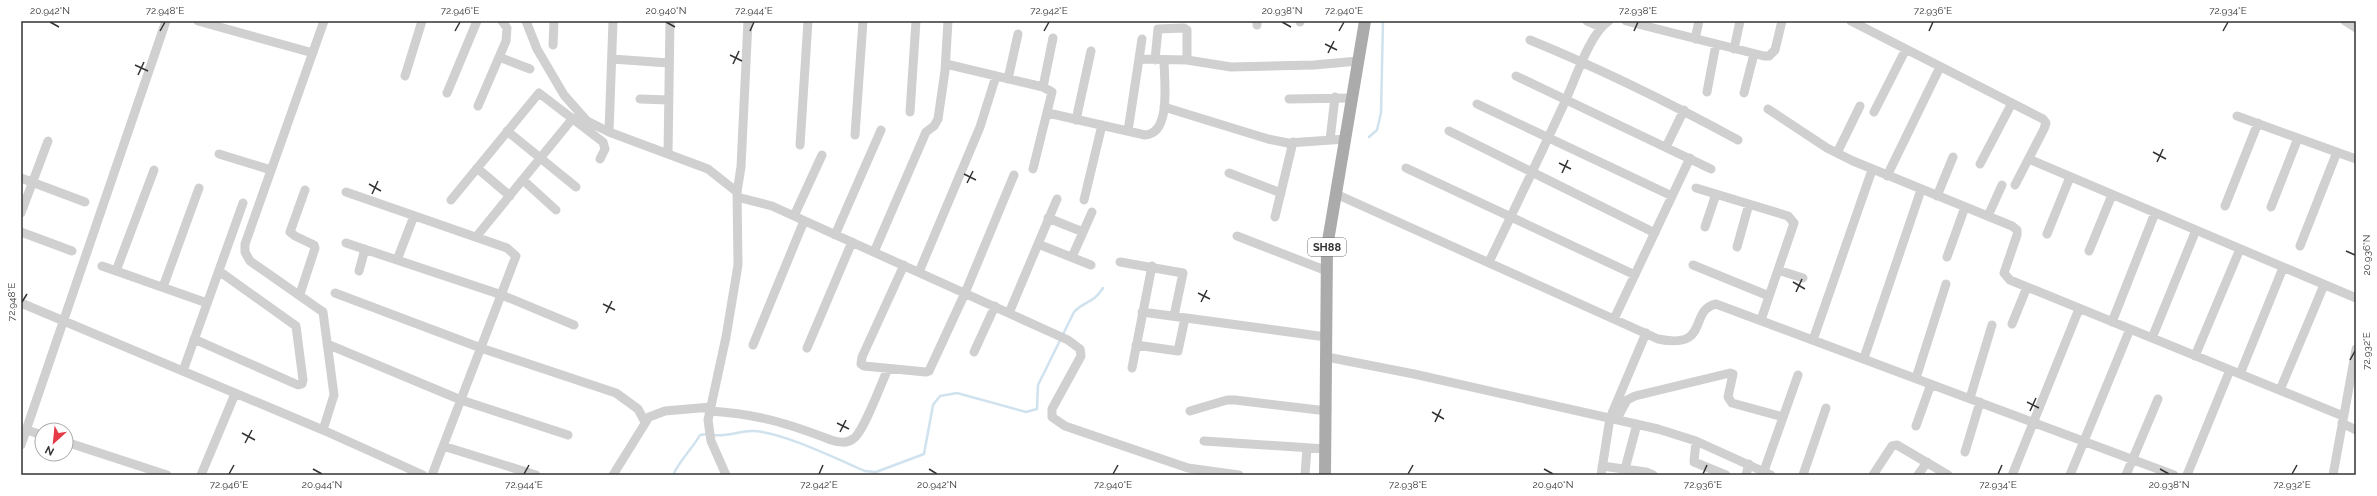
<svg xmlns="http://www.w3.org/2000/svg" width="2377" height="496" viewBox="0 0 2377 496" font-family="Raleway,sans-serif">
<rect width="100%" height="100%" fill="#fff"/>
<g fill="none" stroke-linecap="round" stroke-linejoin="round">
<path stroke="#cfe2ee" stroke-width="2.5" d="M1369,137l8,-7 4,-17 2,-92
M713,435c13,2 26,-4 39,-4 28,0 85,28 113,40l11,1 48,-18 9,-49 7,-9 17,-3 69,19 11,-3 1,-24 36,-73c11,-12 18,-7 29,-24
M673,475c7,-15 19,-26 27,-40l8,-1"/>
<path stroke="#d0d0d0" stroke-width="9" d="M198,21l115,32
M526,21l11,28 27,46 23,26 22,11 99,37 29,23
M1587,21l14,6
M1626,21l138,35h5l6,-6 7,-29
M1851,21l192,98 3,4 -2,6 -29,56
M2345,21l11,7
M1300,22v-1
M1257,25v-4
M1695,39l4,-18
M1530,40c71,29 140,63 208,100
M553,45l1,-24
M1734,49l6,-28
M499,57l31,12
M612,59l57,4
M1139,59l48,1 44,7 83,-2 44,-4
M1155,60l3,-31 26,-1 3,2v30
M946,64l97,23 9,5 -19,77
M405,76l17,-55
M1516,76l195,93
M1008,79l10,-45
M1043,87l10,-49
M1707,92l9,-48
M447,93l30,-72
M1744,93l10,-39
M640,99l29,1
M1289,99l63,-1
M1477,104l195,92
M478,106l28,-65 1,-13 -5,-7
M1164,107l104,32 20,4 58,-4
M1768,109l59,39 26,13 159,65 5,4v5l-13,38 6,7 333,136
M910,112l6,-91
M1874,112l32,-63
M1048,113l97,22c27,-1 19,-56 19,-75
M2237,116l119,43
M1076,120l15,-69
M507,131l69,56
M1128,131l14,-92
M1449,131l206,102
M609,132l4,-111
M855,135l8,-114
M1330,140l5,-43
M800,145l8,-124
M1666,147l18,-37
M668,153l2,-132
M1837,153l23,-47
M219,154l52,16
M2029,159l327,139
M1980,164l32,-61
M477,168l33,28
M1406,168l229,107
M1229,173l52,20
M1887,176l53,-109
M21,178l64,24
M523,180l33,30
M1696,188l92,28 6,7 -33,97
M346,192l161,56 9,8 -84,219
M1336,194l322,145c53,11 30,-29 58,-35l458,171
M1937,196l16,-39
M737,197l35,9 22,10 274,124 12,9 1,7 -29,53v8l13,9 123,42 51,7
M451,200l88,-107 64,49 2,7 -5,10
M1084,200l18,-75
M2225,206l33,-83
M2271,207l27,-69
M21,213l27,-72
M794,216l28,-61
M1988,216l14,-31
M1275,217l18,-75
M1048,218l35,14
M1705,227l11,-33
M21,232l51,19
M2047,234l23,-57
M835,235l46,-105
M1237,236l90,35
M476,237l97,-119
M346,243l156,52 72,30
M1038,244l53,21
M2300,246l37,-94
M1737,247l12,-43
M2089,251l23,-56
M874,252l52,-120 8,-6 4,-7 7,-48 3,-50
M1072,257l20,-45
M1947,257l18,-50
M397,260l17,-44
M1120,262l63,11 -9,43
M1489,262c25,-52 50,-104 74,-156 11,-22 26,-73 46,-85
M904,265l-42,92 -1,7 3,2 62,6 3,-1 36,-78 49,-118
M1693,265l76,31
M102,266l105,37
M1778,270l25,8
M116,271l38,-101
M359,271l6,-22
M919,272l61,-145 16,-51
M163,287l36,-99
M335,293l146,55 135,45 22,16 7,13
M300,294l15,-46 -1,-3 -19,-9 -5,-4 15,-42
M21,303l302,127 100,45
M1142,312l184,25
M1009,313l48,-114
M1614,319l76,-161
M2112,322l43,-109
M2012,324l15,-37
M2152,338l44,-108
M194,339l104,46 4,-1 1,-4 -7,-54 -77,-55
M1813,340l59,-170
M327,344l134,56 107,35
M753,345l51,-124
M1136,345l42,6 7,-33
M807,348l45,-106
M974,352l21,-46
M2195,356l45,-107
M1327,357l87,17 244,55 38,12 75,34
M1864,358l57,-168
M1132,368l20,-102
M183,371l60,-168
M2240,374l43,-106
M1916,378l30,-94
M2280,390l44,-105
M1970,398l22,-73
M710,411c47,3 77,12 121,29 7,2 15,4 22,-1 11,-7 28,-56 35,-70
M1190,411l37,-11h8l92,11
M1617,419l10,-19 8,-4 95,-23 3,1 -5,23 4,6 51,14
M2342,423l14,7
M1916,426l15,-42
M27,430l15,5
M323,430l11,-35 -11,-83 -73,-51 -5,-9v-8l79,-223
M1204,441l122,8
M1696,441l-2,21 32,13
M66,442l101,33
M21,445l145,-424
M443,446l93,29
M1965,452l15,-50
M1602,466l44,6 7,3
M1625,469l12,-45
M1764,471l34,-96
M2013,473l66,-164
M201,475l34,-81
M613,475l36,-58 16,-6 46,-4
M726,475l-15,-34 -3,-21 18,-83 12,-72 -1,-73 4,-25 7,-146
M1305,475l2,-27
M1601,475l9,-57 36,-85
M1746,475l3,-11
M1803,475l23,-67
M1873,475l19,-29 5,-1 51,30
M1918,475l9,-13
M2070,475l60,-146
M2126,475l32,-76
M2187,475l43,-105
M2333,475l23,-126"/>
<path stroke="#ababab" stroke-width="12" d="M1325,475l2,-228 38,-226"/>
</g>
<path fill="none" stroke="#333" stroke-width="1.5" d="M50,22l9,5M666,22l9,5M1282,22l9,5M160,31l5,-9M455,31l5,-9M750,31l4,-9M1044,31l5,-9M1339,31l5,-9M1634,31l4,-9M1929,31l4,-9M2223,31l5,-9M1325,44l12,6M1328,53l6,-12M730,55l12,6M733,64l6,-13M135,65l13,6M138,75l6,-13M2153,152l13,7M2157,162l6,-13M1559,163l12,6M1562,173l6,-13M964,174l12,6M967,183l6,-12M369,184l12,7M372,194l6,-13M2346,251l9,4M1793,282l12,7M1796,292l6,-13M1198,293l12,6M22,302l5,-8M1201,302l6,-12M603,304l12,6M606,313l6,-12M2350,360l5,-9M2027,402l12,6M2030,411l6,-13M1432,412l12,7M1435,422l6,-13M837,423l12,6M840,432l6,-12M242,433l13,7M245,443l7,-13M313,469l9,5M929,469l8,5M1544,469l9,5M2160,469l9,5M229,474l5,-9M524,474l5,-9M819,474l4,-9M1113,474l5,-9M1408,474l5,-9M1703,474l4,-9M1998,474l4,-9M2292,474l5,-9"/>
<g text-anchor="middle" dominant-baseline="central" stroke-width="4" stroke-linejoin="round" paint-order="stroke">
<rect fill="#fff" stroke="#707070" stroke-width="1" x="1308" y="238" width="38" height="18" rx="3"/>
<g font-size="11" font-weight="bold" fill="#333">
<text x="1327" y="247">SH88</text>
</g>
</g>
<rect width="2377" height="496" fill="none" stroke="#ffffff" stroke-width="44"/>
<g transform="translate(54 442) rotate(207)"><circle r="19" fill="#ffffff" stroke="#adadad"/>
<path d="M0-3L7 15L0 10L-7 15Z" fill="#e63946"/>
<text y="-6" font-size="11" font-weight="bold" text-anchor="middle" fill="#333333">N</text>
</g>
<rect x="22" y="22" width="2333" height="452" fill="none" stroke="#333" stroke-width="1.5"/>
<g font-size="10" text-anchor="middle" fill="#333">
<text x="50" y="14">20.942°N</text>
<text x="165" y="14">72.948°E</text>
<text x="460" y="14">72.946°E</text>
<text x="666" y="14">20.940°N</text>
<text x="754" y="14">72.944°E</text>
<text x="1049" y="14">72.942°E</text>
<text x="1282" y="14">20.938°N</text>
<text x="1344" y="14">72.940°E</text>
<text x="1638" y="14">72.938°E</text>
<text x="1933" y="14">72.936°E</text>
<text x="2228" y="14">72.934°E</text>
<text transform="translate(2366 255) rotate(-90)" y="4">20.936°N</text>
<text transform="translate(11 302) rotate(-90)" y="4">72.948°E</text>
<text transform="translate(2366 351) rotate(-90)" y="4">72.932°E</text>
<text x="229" y="488">72.946°E</text>
<text x="322" y="488">20.944°N</text>
<text x="524" y="488">72.944°E</text>
<text x="819" y="488">72.942°E</text>
<text x="937" y="488">20.942°N</text>
<text x="1113" y="488">72.940°E</text>
<text x="1408" y="488">72.938°E</text>
<text x="1553" y="488">20.940°N</text>
<text x="1703" y="488">72.936°E</text>
<text x="1998" y="488">72.934°E</text>
<text x="2169" y="488">20.938°N</text>
<text x="2292" y="488">72.932°E</text>
</g>
</svg>
